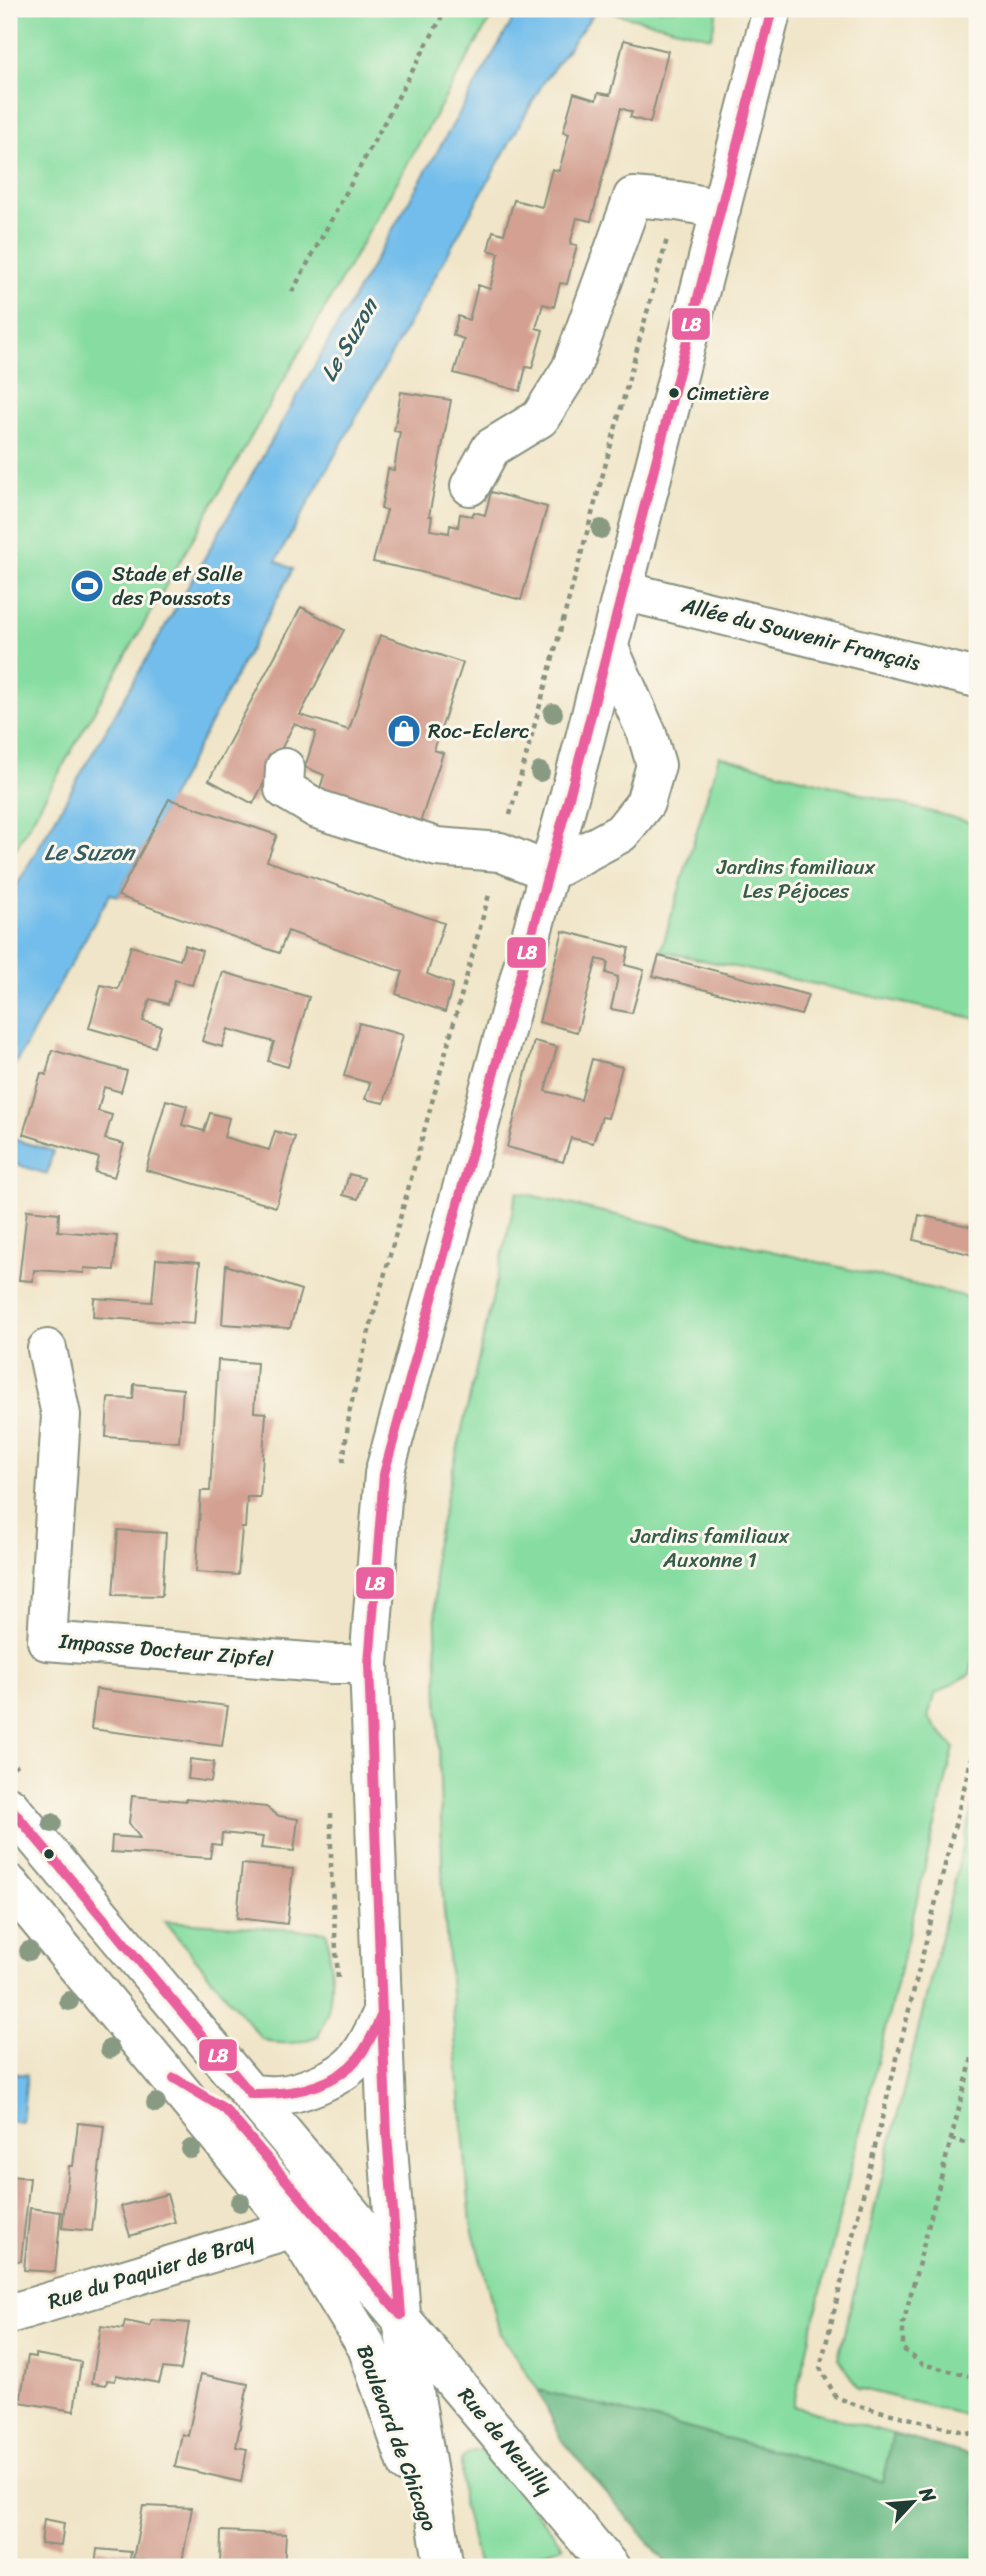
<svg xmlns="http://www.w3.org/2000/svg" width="986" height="2576" viewBox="0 0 986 2576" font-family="Sriracha,sans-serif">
<rect width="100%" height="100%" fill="#fbf7ec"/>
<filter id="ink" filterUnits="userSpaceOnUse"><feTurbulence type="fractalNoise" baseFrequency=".0143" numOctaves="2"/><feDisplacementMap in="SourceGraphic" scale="14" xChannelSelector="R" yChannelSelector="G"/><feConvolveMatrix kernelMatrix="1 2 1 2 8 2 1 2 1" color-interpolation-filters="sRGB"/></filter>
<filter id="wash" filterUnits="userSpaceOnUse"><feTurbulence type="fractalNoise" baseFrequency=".00686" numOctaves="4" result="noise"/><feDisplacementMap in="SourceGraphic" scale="28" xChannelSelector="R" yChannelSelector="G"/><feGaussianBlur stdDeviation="1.57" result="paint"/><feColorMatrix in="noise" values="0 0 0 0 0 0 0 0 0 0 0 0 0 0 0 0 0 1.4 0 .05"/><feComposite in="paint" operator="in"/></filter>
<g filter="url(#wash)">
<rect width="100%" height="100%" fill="#f0e5c8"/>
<path fill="#87dda1" stroke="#538d6a" stroke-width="2" d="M9,9h487l-487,851z
M597,9h121l-7,28z
M719,756l258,68v195l-316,-68z
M517,1192l460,107v346l-7,29 -36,21 -6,23 26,30 -161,658 100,28 -10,48 -103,-30 -242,-62 -38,-57 -29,-109 -28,-325 -9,-348z
M977,1789v629l-119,-30 -20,-30z
M164,1921l163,11c4,37 10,70 -9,104 -21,8 -35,10 -56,3z
M480,2450l14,11 69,85 -66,21h-18l-17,-67 -1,-40 9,-8z"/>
<path fill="#6dbc87" stroke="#467c5e" stroke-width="2" d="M538,2390l242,62 102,30 11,-48 84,23v110h-307l-107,-125z"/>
<path fill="#72bdeb" stroke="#487d90" stroke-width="2" d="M519,9h78l-54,74 -267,478 17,8 -175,327 -8,-2 -101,181v-176z
M9,1138l44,13 -6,23 -38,-12z
M9,2073l18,2 -5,48 -13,-2z"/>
<g id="blocks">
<path fill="#d3a092" d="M624,40l44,11 -18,72 -20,-6 2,-5 -11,-4 -30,113 -14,-3 -7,26 7,1 -10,39 -7,-1 -6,24 -11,-3 -7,24 7,2 -11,38 -6,-1 -6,24 -66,-18 10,-34 -11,-4 5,-19 11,4 9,-35 12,4 9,-36 -11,-3 5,-19 11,3 10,-34 28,7 10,-38 7,2 10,-37 -6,-2 11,-39 22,7 2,-7 12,2z
M401,392l50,8 -22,116h3l-2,14 19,3 1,-8 8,2 2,-13 12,2 2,-4 11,3 6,-23 56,15 -26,93 -100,-28 -48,-10 14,-52 -6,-1 7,-40 6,1 6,-38 -6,-1z
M301,607l43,23 -44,85 49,15 31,-95 83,28 -29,87 9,3 -26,79 -100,-33 7,-24 -19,-8 11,-35 -22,-8 -41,80 -44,-24z
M169,799l108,36 -10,26 177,62 -17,51 26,10 -8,28 -49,-18 7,-22 -115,-41 -9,22 -161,-57z
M563,931l66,17 -4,17 19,5 -12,43 -21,-4 7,-32 -12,-4 2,-11 -11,-3 -20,73 -38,-10z
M185,945l17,6 -10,34 -17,-5 -7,24 -18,-5 -7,22 18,5 -6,21 -66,-19 12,-43 17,4 13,-43 49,14z
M659,956l149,39 -7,20 -148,-39z
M223,972l86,25 -21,70 -20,-6 6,-19 -46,-13 -6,18 -20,-6z
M359,1023l44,12 -19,68 -19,-4 5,-16 -26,-7z
M534,1041l23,6 -12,44 36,9 11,-41 30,8 -14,51 -6,-1 -9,26 -22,-5 -8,24 -56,-15z
M52,1050l75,21 -6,21 -17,-5 -6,24 14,4 -7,24 19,5 -10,33 -19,-5 4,-14 -76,-24 18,-61 5,2z
M166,1100l21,6 -5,19 22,6 6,-18 19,5 -5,19 45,13 6,-19 20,6 -19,70 -130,-37z
M349,1174l15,4 -6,21 -15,-4z
M27,1210l32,3 -1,18 59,5 -3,34 -30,-2v5l-50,-3 -1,11 -14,-1z
M919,1215l58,13v28l-63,-16z
M156,1259l44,3 -6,62 -101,-7 1,-19 58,4z
M226,1265l75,25 -11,38 -68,-4z
M218,1360l39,3 -3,49 12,1 -6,84h-13l-2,31h-3l-4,47 -42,-3 5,-81h9z
M134,1384l49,5 -4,53 -73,-5 2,-39 25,1z
M118,1530l48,3 -4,63 -49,-1z
M96,1689l132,17 -6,40 -131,-17z
M190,1759l24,3 -3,20 -23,-3z
M132,1796l54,5v-2l80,8 13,9 19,3 -4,32 -33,-3 2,-11 -41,-4 -1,12 -9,-1 -2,14 -99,-6 1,-16 28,2 -11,-15z
M242,1864l51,5 -6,55 -50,-6z
M78,2123l26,3 -12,105 -30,-3 7,-62h4z
M9,2176l21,2 -9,83 -12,-1z
M167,2194l8,28 -45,14 -9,-30z
M30,2208l31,4 -6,60 -31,-2z
M152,2320l37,3 -8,47 -18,-2 -4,15 -43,-8 -1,6 -8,-1 -1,5 -14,-2 9,-57 22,3 2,-8 25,5z
M35,2354l46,8 -7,49 -54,-9 8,-46 7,1z
M201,2374l47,10 -12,63 11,2 -6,33 -66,-15 7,-33 6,2z
M143,2506l49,2 -11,59 -48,-8z
M44,2519l20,4 -3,23 -20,-2z
M221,2531l65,3 -2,33h-64z
M97,2549l34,3 -2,15h-34z"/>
</g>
</g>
<g filter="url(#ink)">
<use href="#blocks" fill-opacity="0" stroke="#88917e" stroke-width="2"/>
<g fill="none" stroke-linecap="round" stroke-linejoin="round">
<defs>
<path id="minor" d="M470,486l21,-38 49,-30 31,-49 62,-172 45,4 43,8
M624,591l353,87
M285,768l-1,21 33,20 120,38 63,5 49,20 72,-39 24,-30 11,-38 -9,-31 -39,-88
M47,1349l14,66 -14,226 285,23h37
M9,2314l285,-86"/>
<path id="major" d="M9,1806l347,414 24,52
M9,1884l285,344 73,119 41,118
M251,2094c9,0 19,2 28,1 20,-1 61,-17 75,-33 13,-13 20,-32 28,-48
M294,2191l316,376
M444,2567l-43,-252 -14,-181 -18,-470 15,-190 199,-728 189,-737"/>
</defs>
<use href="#minor" stroke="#88917e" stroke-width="42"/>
<use href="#major" stroke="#88917e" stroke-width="42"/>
<path stroke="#88917e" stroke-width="4.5" stroke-dasharray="5 5" stroke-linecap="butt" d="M292,292l154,-283
M510,815l157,-576
M343,1462l7,-53 18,-74 122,-444
M977,1736l-157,632 16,29 23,9 118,29
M9,1757l8,10
M331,1813v58l7,108
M977,2039l-74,285v25l19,15 55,14
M951,2139l26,7"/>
<use href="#minor" stroke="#fff" stroke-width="38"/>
<use href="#major" stroke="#fff" stroke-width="38"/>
<defs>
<path id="bus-1" d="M9,1806l242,288c38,1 81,-5 107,-36 11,-13 17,-29 24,-44l-13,-350 15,-190 199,-728 189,-737
M381,1994l6,140 14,181
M174,2078l51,31 176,206"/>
</defs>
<use href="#bus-1" stroke="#fbf7ec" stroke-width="16"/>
<use href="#bus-1" stroke="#ea619f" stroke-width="10"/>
</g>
<g fill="#899a83">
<circle cx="601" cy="529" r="10"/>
<circle cx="553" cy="713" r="10"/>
<circle cx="540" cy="772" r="10"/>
<circle cx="52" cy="1823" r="10"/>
<circle cx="29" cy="1951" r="10"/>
<circle cx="69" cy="2001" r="10"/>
<circle cx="110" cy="2049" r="10"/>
<circle cx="156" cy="2103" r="10"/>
<circle cx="191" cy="2149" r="10"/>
<circle cx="240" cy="2202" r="10"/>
</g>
</g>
<defs>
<symbol id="stadium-disc" viewBox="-11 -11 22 22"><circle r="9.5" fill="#1f6fb2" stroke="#fbf7ec"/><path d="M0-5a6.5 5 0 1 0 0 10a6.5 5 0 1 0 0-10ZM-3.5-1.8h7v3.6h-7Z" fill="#fff"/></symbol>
<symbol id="shop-disc" viewBox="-11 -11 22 22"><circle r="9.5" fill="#1f6fb2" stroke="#fbf7ec"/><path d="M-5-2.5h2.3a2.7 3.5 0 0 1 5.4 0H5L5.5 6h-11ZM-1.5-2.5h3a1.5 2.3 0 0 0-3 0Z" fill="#fff"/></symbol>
</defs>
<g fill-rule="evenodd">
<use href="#stadium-disc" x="68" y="567" width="38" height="38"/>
<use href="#shop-disc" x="385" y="712" width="38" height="38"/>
</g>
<g fill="#1f3d34" stroke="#fbf7ec" stroke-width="2.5">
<circle cx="674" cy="393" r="6"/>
<circle cx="49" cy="1854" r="6"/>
</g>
<g text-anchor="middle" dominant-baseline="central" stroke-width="6" stroke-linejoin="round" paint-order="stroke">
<g font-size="19" fill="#1f3d34" stroke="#fbf7ec" text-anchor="start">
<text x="687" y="393">Cimetière</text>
</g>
<g font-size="21" fill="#1f3d34" stroke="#fbf7ec" text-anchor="start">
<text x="112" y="574">Stade et Salle<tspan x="112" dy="24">des Poussots</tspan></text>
<text x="428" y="731">Roc-Eclerc</text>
</g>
<g font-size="21" fill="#1f3d34" stroke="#fbf7ec">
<text transform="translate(801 634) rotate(14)">Allée du Souvenir Français</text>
<text transform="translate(166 1650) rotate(5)">Impasse Docteur Zipfel</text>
<text transform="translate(151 2271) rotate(-17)">Rue du Paquier de Bray</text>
<text transform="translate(397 2438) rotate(70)">Boulevard de Chicago</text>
<text transform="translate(505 2441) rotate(50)">Rue de Neuilly</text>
</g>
<g font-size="21" fill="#345d4a" stroke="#fbf7ec">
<text x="796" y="867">Jardins familiaux<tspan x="796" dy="24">Les Péjoces</tspan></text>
<text x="710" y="1536">Jardins familiaux<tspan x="710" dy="24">Auxonne 1</tspan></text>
</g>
<g font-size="23" font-style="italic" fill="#345d62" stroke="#fbf7ec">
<text transform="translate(349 340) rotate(-60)">Le Suzon</text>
<text x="89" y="852">Le Suzon</text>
</g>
</g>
<g stroke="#fbf7ec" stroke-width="2.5">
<rect x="671" y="307" width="40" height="34" rx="7" fill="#ea619f"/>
<rect x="506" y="936" width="41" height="33" rx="7" fill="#ea619f"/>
<rect x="355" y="1566" width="40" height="34" rx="7" fill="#ea619f"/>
<rect x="198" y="2038" width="40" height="34" rx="7" fill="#ea619f"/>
</g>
<g font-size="19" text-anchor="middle" font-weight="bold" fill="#fff">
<text x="691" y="331">L8</text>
<text x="527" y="959">L8</text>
<text x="375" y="1590">L8</text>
<text x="218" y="2062">L8</text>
</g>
<rect width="986" height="2576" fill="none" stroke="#fbf7ec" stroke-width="35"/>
<g transform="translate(913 2502) rotate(64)" stroke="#fbf7ec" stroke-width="5" paint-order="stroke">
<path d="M0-5L12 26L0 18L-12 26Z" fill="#1f3d34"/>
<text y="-10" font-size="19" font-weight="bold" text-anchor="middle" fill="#1f3d34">N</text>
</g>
</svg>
